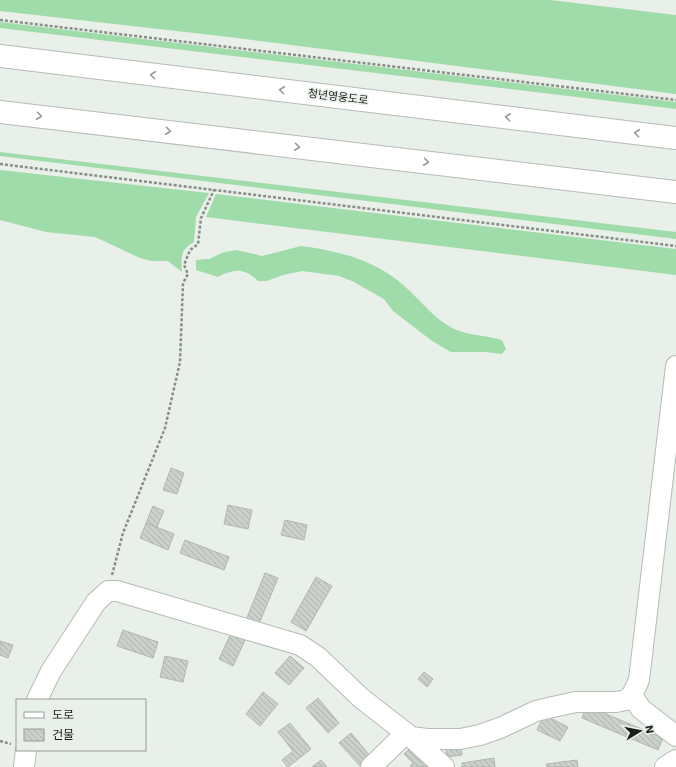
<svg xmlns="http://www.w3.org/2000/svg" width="676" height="767" viewBox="0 0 676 767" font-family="'Work Sans','Noto Sans KR',sans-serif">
<defs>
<pattern id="building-back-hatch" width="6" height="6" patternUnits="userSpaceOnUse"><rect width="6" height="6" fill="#cad0ca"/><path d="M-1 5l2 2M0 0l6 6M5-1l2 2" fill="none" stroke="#adb2ad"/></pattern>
</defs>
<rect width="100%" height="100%" fill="#e9f0ea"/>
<path fill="#a0dbaa" d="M0,0h550l126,15v79l-447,-57 -229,-26z
M0,22l676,80v7l-676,-81z
M0,152l676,80v7l-676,-83z
M0,170l209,23 -13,24 -2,25c-14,8 -13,15 -12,30l-14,-11h-17l-11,-3 -45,-21 -49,-5 -46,-12z
M216,194l460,55v26l-470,-58z
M301,246c37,5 72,13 101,38 17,14 31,34 50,44 16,8 34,7 50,12l4,9 -4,5 -16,-2h-35l-19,-11 -39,-30 -9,-12 -32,-18 -13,-5 -37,-5 -19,4 -16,6h-9c-13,-13 -24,-13 -40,-4l-22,-7v-10l13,-1 15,-7 13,-2 25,6z"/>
<path fill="url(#building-back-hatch)" stroke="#b1b7b1" d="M171,468l13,5 -7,21 -14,-4z
M228,505l24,5 -4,19 -24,-5z
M153,506l11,5 -7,16 -11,-4z
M285,520l22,5 -3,15 -23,-5z
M146,523l28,11 -6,16 -28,-12z
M185,540l44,17 -5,13 -44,-17z
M265,573l13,5 -20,48 -12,-6z
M316,577l16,9 -26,45 -15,-9z
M233,629l14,7 -14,30 -14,-7z
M123,630l35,12 -5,16 -36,-12z
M0,641l13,4 -5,13 -8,-3z
M165,656l23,5 -5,21 -23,-5z
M290,656l14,12 -15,17 -14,-12z
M424,672l9,7 -6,8 -9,-8z
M263,692l15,12 -18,22 -14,-12z
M318,698l21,25 -11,10 -22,-25z
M587,706l76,32 -5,12 -76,-32z
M544,715l24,12 -8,14 -23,-11z
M290,723l21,26 -23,18 -6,-7 11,-9 -15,-19z
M351,733l21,25 -11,9 -22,-24z
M461,746l1,9 -15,2 -1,-9z
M411,747l21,20 -22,-1 3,-3 -9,-9z
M494,758l1,9h-33v-4z
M321,760l6,7h-15z
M577,760l1,7h-31l-1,-3z"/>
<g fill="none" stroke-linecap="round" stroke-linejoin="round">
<defs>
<path id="minor" d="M632,695l9,14 35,27
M37,700l14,-29 45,-69 12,-11h9l183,54 18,12 43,41 45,35 5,4 16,2h33l20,-4 20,-7 36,-17 17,-4 23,-5h40l10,-2 6,-5 7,-15 37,-314
M411,737l33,30
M24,767l2,-17
M371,767l35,-34
M665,767l11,-7"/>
<path id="highway" d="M0,56l676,82
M0,112l676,80"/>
</defs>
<use href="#minor" stroke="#b5bcb6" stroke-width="22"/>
<use href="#highway" stroke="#b5bcb6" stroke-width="24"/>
<path stroke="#888d88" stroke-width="2.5" stroke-dasharray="3 2" stroke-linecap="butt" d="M0,20l676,80
M0,164l676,82
M112,575l11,-42 42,-105 15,-66 3,-79 5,-9 -4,-9 6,-15 8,-6 3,-26 13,-28
M0,741l11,3"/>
<use href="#minor" stroke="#fff" stroke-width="20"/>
<use href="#highway" stroke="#fff" stroke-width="22"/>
</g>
<defs><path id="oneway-chevron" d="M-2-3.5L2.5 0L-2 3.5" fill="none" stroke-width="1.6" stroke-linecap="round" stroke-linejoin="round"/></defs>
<g stroke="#989998">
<use href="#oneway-chevron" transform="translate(153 75) rotate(-173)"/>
<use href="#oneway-chevron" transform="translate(282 90) rotate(-173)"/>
<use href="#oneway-chevron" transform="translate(39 116) rotate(7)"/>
<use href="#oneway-chevron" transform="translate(508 117) rotate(-173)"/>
<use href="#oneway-chevron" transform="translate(168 131) rotate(7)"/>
<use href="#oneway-chevron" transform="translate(637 133) rotate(-173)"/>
<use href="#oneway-chevron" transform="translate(297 147) rotate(7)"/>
<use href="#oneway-chevron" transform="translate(426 162) rotate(7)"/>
</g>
<g text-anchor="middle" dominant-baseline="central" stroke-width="3" stroke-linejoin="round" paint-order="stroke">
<g font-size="11" fill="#1a1c1a" stroke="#e9f0ea">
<text transform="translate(338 97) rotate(7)">청년영웅도로</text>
</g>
</g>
<rect x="16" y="699" width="130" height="52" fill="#e9f0ea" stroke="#969b97"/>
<rect x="24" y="712" width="20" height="6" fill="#ffffff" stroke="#969b97"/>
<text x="52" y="719" font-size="12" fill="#1a1c1a">도로</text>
<rect x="24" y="729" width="20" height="12" fill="url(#building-back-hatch)" stroke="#969b97"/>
<text x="52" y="739" font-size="12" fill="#1a1c1a">건물</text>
<g transform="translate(640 731) rotate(80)" stroke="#e9f0ea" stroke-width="3" paint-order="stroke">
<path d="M0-3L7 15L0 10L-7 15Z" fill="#1a1c1a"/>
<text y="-6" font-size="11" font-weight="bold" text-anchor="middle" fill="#1a1c1a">N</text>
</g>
</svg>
